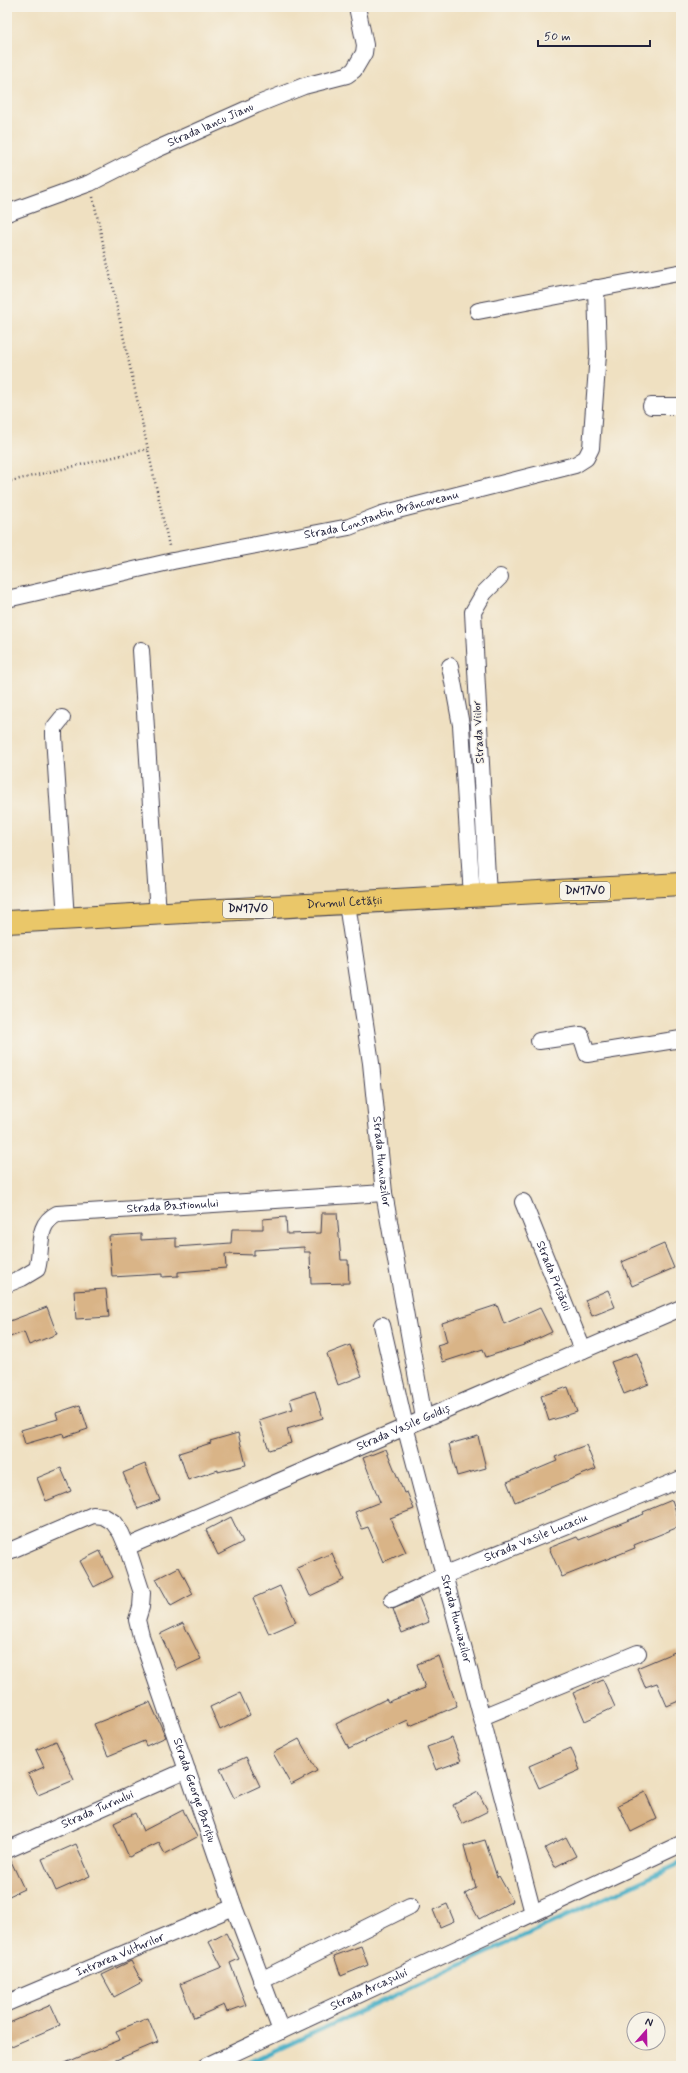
<svg xmlns="http://www.w3.org/2000/svg" width="688" height="2073" viewBox="0 0 688 2073" font-family="Mynerve,sans-serif">
<rect width="100%" height="100%" fill="#f7f3e8"/>
<filter id="ink" filterUnits="userSpaceOnUse"><feTurbulence type="fractalNoise" baseFrequency=".025" numOctaves="2"/><feDisplacementMap in="SourceGraphic" scale="8" xChannelSelector="R" yChannelSelector="G"/><feConvolveMatrix kernelMatrix="1 2 1 2 8 2 1 2 1" color-interpolation-filters="sRGB"/></filter>
<filter id="wash" filterUnits="userSpaceOnUse"><feTurbulence type="fractalNoise" baseFrequency=".012" numOctaves="4" result="noise"/><feDisplacementMap in="SourceGraphic" scale="16" xChannelSelector="R" yChannelSelector="G"/><feGaussianBlur stdDeviation="0.9" result="paint"/><feColorMatrix in="noise" values="0 0 0 0 0 0 0 0 0 0 0 0 0 0 0 0 0 1.4 0 .05"/><feComposite in="paint" operator="in"/></filter>
<g filter="url(#wash)">
<rect width="100%" height="100%" fill="#efe0c1"/>
<g fill="none" stroke-linecap="round" stroke-linejoin="round">
<path stroke="#47afc6" stroke-width="4.5" d="M242,2066l439,-203"/>
</g>
<g id="blocks">
<path fill="#d9b487" d="M322,1213h15l4,47h7l1,23 -38,1 -1,-32h-6v-5l-50,3v5l-29,-1 1,14 -48,4v4l-16,1v-3l-50,3 -3,-41 32,-2v6l35,-2v9l55,-4 1,-14h31v-10l23,-2 1,17 34,-1z
M664,1244l10,24 -42,18 -10,-24z
M106,1289l3,28 -33,2 -2,-28z
M608,1290l7,17 -23,9 -7,-16z
M497,1305l7,19 36,-16 12,24 -28,13 -38,12 -3,-8 -40,13 -6,-17 10,-3 -5,-19z
M47,1307l10,27 -28,11 -5,-13 -17,6v-16z
M350,1345l12,31 -24,9 -11,-31z
M637,1353l12,31 -25,10 -13,-32z
M568,1387l9,25 -28,9 -8,-25z
M315,1391l8,27 -36,11 4,14 -22,7 -10,-30 34,-11 -3,-10z
M80,1405l8,24 -24,8 -1,-4 -38,11 -4,-14 37,-11 -2,-6z
M238,1433l8,32 -28,7v-2l-30,10 -9,-27 32,-10 -1,-2z
M478,1436l8,32 -29,8 -8,-32z
M586,1445l10,24 -81,33 -8,-20 50,-21 -2,-4z
M386,1449l18,44 3,-1 7,17 -24,9 16,34 -23,10 -15,-35 -6,2 -7,-17 25,-10 -17,-44z
M145,1464l15,36 -22,9 -15,-36z
M61,1468l10,23 -25,10 -9,-23z
M672,1500l9,26 -47,19 1,3 -73,29 -13,-29 28,-11 2,3 65,-26 -1,-2z
M231,1517l12,25 -25,13 -12,-25z
M100,1551l13,26 -19,10 -14,-26z
M332,1553l12,27 -34,16 -13,-28z
M179,1567l14,27 -22,12 -15,-27z
M280,1586l16,36 -27,12 -16,-36z
M419,1598l10,24 -27,11 -9,-24z
M183,1623l18,36 -24,11 -17,-36z
M677,1651l4,11v38l-14,6 -10,-23 -12,4 -8,-19z
M439,1656l18,50 -47,20 -2,-6 -43,20 1,1 -17,8 -13,-25 50,-25 2,3 37,-14 -8,-24z
M603,1680l12,27 -30,14 -12,-28z
M240,1693l10,22 -30,15 -10,-23z
M150,1702l16,35 -20,9 -2,-5 -36,15 -14,-32z
M452,1738l9,23 -25,9 -9,-23z
M299,1739l18,32 -26,14 -18,-32z
M56,1741l18,39 -36,15 -10,-21 16,-7 -8,-17z
M571,1748l9,22 -41,18 -10,-22z
M246,1757l14,29 -26,12 -14,-29z
M478,1792l10,19 -26,13 -9,-19z
M645,1792l12,27 -26,13 -13,-27z
M183,1810l14,27 -32,17 -6,-11 -30,14 -15,-34 21,-10 8,18z
M566,1837l10,19 -21,11 -10,-19z
M485,1840l12,37 2,-1 14,25 -34,18 -14,-25 11,-6 -12,-42z
M76,1844l14,32 -34,15 -14,-32z
M7,1859h3l14,30 -17,8z
M447,1904l7,17 -14,6 -7,-17z
M226,1933l13,26 -9,4 16,42 -19,7 -3,-7 -30,13 -14,-34 42,-17 -13,-25z
M361,1946l7,19 -27,11 -7,-20z
M131,1961l11,21 -28,15 -12,-22z
M51,2005l9,20 -53,23v-24z
M148,2018l10,24 -56,24h-44l62,-26 -4,-9z"/>
</g>
</g>
<g filter="url(#ink)">
<use href="#blocks" fill-opacity="0" stroke="#413e4f" stroke-width="1"/>
<g fill="none" stroke-linecap="round" stroke-linejoin="round">
<defs>
<g id="street">
<path id="s1" d="M7,213l83,-30 65,-33 101,-45 48,-19 43,-11 7,-5 10,-17 1,-8 -8,-38"/>
<path d="M478,311l200,-38"/>
<path d="M651,406h30"/>
<path id="s2" d="M7,599l166,-38 176,-34 33,-13 193,-49 11,-7 5,-10 7,-94 -2,-66"/>
<path d="M141,650l17,264"/>
<path d="M450,666l11,59 11,172"/>
<path d="M62,718l-8,10v8l12,183"/>
<path d="M488,896l-15,-284 11,-19 16,-16"/>
<path id="s3" d="M347,904l24,159 13,130 40,225"/>
<path d="M539,1041l42,-6 6,19 94,-15"/>
<path id="s4" d="M523,1202l60,148"/>
<path id="s5" d="M7,1284l15,-6 15,-9c6,-21 -2,-44 20,-55l327,-21"/>
<path id="s6" d="M382,1325l23,101 128,487"/>
<path id="s7" d="M127,1547l554,-239"/>
<path id="s8" d="M7,1552l86,-37 10,1 10,6 8,11 6,14 15,46 -1,14 -4,13 4,16 93,271 47,124"/>
<path id="s9" d="M392,1600l53,-25 236,-96"/>
<path d="M482,1717l156,-64"/>
<path id="s10" d="M7,1850l180,-80"/>
<path d="M261,1980l149,-74"/>
<path id="s11" d="M7,2003l227,-96"/>
<path id="s12" d="M206,2066l475,-222"/>
</g>
<g id="highway">
<path id="s13" d="M7,922l674,-38"/>
</g>
</defs>
<use href="#street" stroke="#413e4f" stroke-width="18"/>
<use href="#highway" stroke="#413e4f" stroke-width="24"/>
<path stroke="#413e4f" stroke-width="2.5" stroke-dasharray="1 3" stroke-linecap="butt" d="M93,197l76,349
M7,482l141,-33"/>
<use href="#street" stroke="#fff" stroke-width="16"/>
<use href="#highway" stroke="#eac769" stroke-width="22"/>
</g>
</g>
<g text-anchor="middle" dominant-baseline="central" stroke-width="3" stroke-linejoin="round" paint-order="stroke">
<g fill="#f7f3e8" stroke="#62616f" stroke-width="1">
<rect x="560" y="882" width="50" height="18" rx="3"/>
<rect x="223" y="900" width="50" height="18" rx="3"/>
</g>
<g font-size="11" font-weight="bold" fill="#22223b">
<text x="585" y="891">DN17VO</text>
<text x="248" y="909">DN17VO</text>
</g>
<g font-size="12" fill="#22223b" stroke="#f7f3e8">
<text stroke="none"><textPath href="#s1" startOffset="222">Strada Iancu Jianu</textPath></text>
<text stroke="none"><textPath href="#s2" startOffset="384">Strada Constantin Brâncoveanu</textPath></text>
<text transform="translate(479 732) rotate(-93)">Strada Viilor</text>
<text stroke="none"><textPath href="#s13" startOffset="338">Drumul Cetății</textPath></text>
<text stroke="none"><textPath href="#s3" startOffset="260">Strada Huniazilor</textPath></text>
<text stroke="none"><textPath href="#s5" startOffset="211">Strada Bastionului</textPath></text>
<text stroke="none"><textPath href="#s4" startOffset="80">Strada Prisăcii</textPath></text>
<text stroke="none"><textPath href="#s7" startOffset="301">Strada Vasile Goldiș</textPath></text>
<text stroke="none"><textPath href="#s9" startOffset="157">Strada Vasile Lucaciu</textPath></text>
<text stroke="none"><textPath href="#s6" startOffset="303">Strada Huniazilor</textPath></text>
<text stroke="none"><textPath href="#s8" startOffset="400">Strada George Barițiu</textPath></text>
<text stroke="none"><textPath href="#s10" startOffset="99">Strada Turnului</textPath></text>
<text stroke="none"><textPath href="#s11" startOffset="123">Intrarea Vulturilor</textPath></text>
<text stroke="none"><textPath href="#s12" startOffset="180">Strada Arcașului</textPath></text>
</g>
</g>
<rect width="688" height="2073" fill="none" stroke="#f7f3e8" stroke-width="24"/>
<g transform="translate(646 2031) rotate(20)"><circle r="19" fill="#f7f3e8" stroke="#a29fa3"/>
<path d="M0-3L7 15L0 10L-7 15Z" fill="#b5179e"/>
<text y="-6" font-size="11" font-weight="bold" text-anchor="middle" fill="#22223b">N</text>
</g>
<path d="M538 40v6h112v-6" fill="none" stroke="#22223b" stroke-width="2"/>
<text x="544" y="40" font-size="12" fill="#22223b" stroke="#f7f3e8" stroke-width="3" paint-order="stroke">50 m</text>
</svg>
